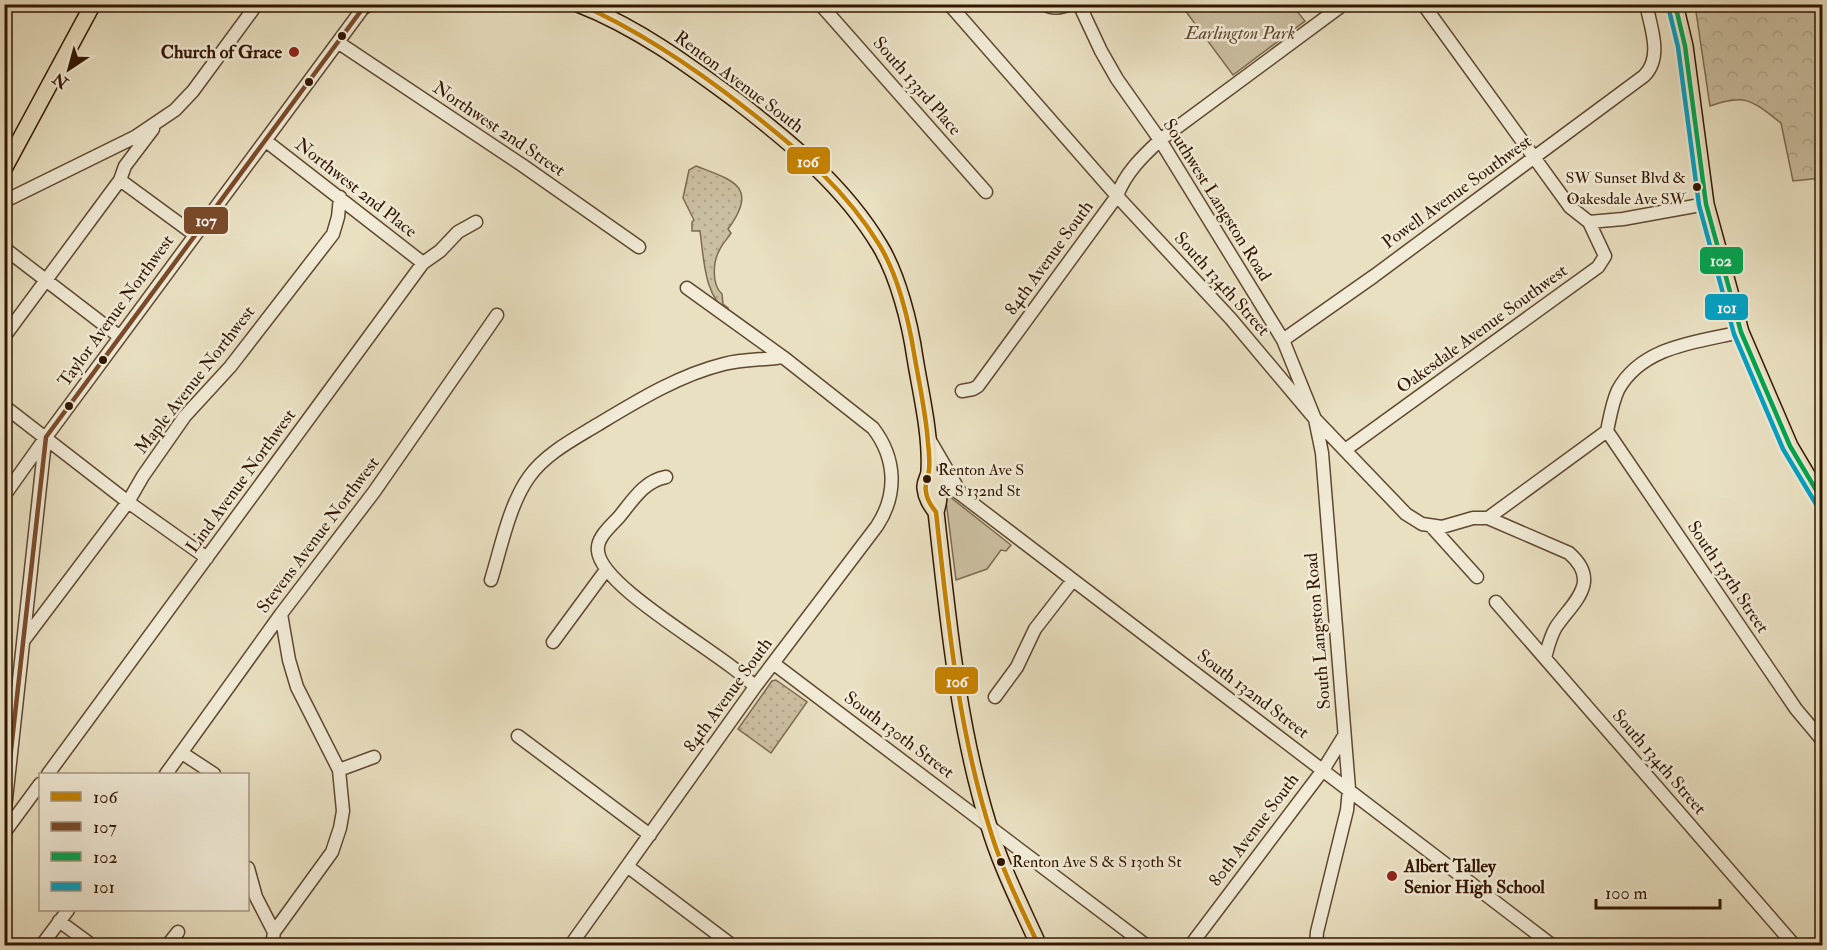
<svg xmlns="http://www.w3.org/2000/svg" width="1827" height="950" viewBox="0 0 1827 950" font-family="'IM FELL Double Pica',serif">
<defs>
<pattern id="grass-dots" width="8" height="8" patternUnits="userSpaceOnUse" patternTransform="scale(1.5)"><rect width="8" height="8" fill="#cabea0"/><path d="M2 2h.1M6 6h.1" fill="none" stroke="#aea388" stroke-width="1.8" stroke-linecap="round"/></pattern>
<pattern id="forest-crowns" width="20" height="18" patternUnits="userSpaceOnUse" patternTransform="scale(1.5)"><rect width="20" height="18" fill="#cabea0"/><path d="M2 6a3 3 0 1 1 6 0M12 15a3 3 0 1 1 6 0" fill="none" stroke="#aea388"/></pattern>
</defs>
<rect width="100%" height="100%" fill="#e9e0c1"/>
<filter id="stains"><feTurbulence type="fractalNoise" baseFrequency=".00333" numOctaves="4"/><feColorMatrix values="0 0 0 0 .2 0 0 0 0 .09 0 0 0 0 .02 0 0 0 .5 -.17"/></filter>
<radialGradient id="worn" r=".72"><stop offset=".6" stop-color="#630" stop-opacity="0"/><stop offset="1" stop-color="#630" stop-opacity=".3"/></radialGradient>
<path fill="url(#grass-dots)" stroke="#7e6a50" stroke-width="1.5" d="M696,166c36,14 64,20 32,63l3,4c-3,5 -8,10 -11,16 -7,12 -9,35 2,45l1,10 5,4 1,6c-25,-18 -25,-54 -29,-83h-8v-9l2,-2 -11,-22 6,-28z
M776,680l31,22 -36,51 -33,-24 34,-48z"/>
<path fill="url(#forest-crowns)" stroke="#7e6a50" stroke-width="1.5" d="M1695,5h127v173l-29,3 -12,-58c-29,-22 -34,-30 -71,-17z"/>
<path fill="#cabea0" stroke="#7e6a50" stroke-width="1.5" d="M1181,5h111l13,16 -72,54z
M945,493l66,52 -5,6 -5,-1 -14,19 -31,11z"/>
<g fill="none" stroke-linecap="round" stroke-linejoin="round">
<defs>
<path id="minor" d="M820,4l166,188
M949,4l168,192 114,123 84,100 91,95 16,10 20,3 31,-9h15l81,35c33,29 4,49 -13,74 -6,10 -8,20 -11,31
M1044,4c10,6 18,3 28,0
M1079,4l22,47 16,28 43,61 123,200 32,79 7,34 27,336 -2,21 -30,122 -1,14
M339,43l183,122 117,82
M266,141l157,122
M120,180l75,55
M4,200l7,-2 124,-61 40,-27 18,-19 64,-87
M1589,222l34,-3 83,-15
M4,248l116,89
M4,337l116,-157 5,-14 28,-37
M1283,340l91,-64 270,-200c19,-19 7,-48 2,-72
M962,391l11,-2 5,-3 139,-190c8,-23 26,-40 43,-56l184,-136
M4,406l124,96 79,56
M1607,431l189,278 26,31
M928,437l32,55
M1345,450l253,-183 7,-11 -16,-34 -19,-15 -147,-203
M932,475l27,18 594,453
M666,477c-22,4 -33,23 -47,40 -8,9 -23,21 -21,34 3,38 130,105 157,136
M4,496l42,-59 320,-433
M1488,518l119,-87c3,-14 5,-28 11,-41 24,-44 79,-48 123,-58
M1431,526l46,51
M491,580c10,-32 18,-75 38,-103 16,-23 45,-38 68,-52 40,-24 82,-50 127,-61 19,-5 40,-4 59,-7
M1496,602l299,344
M24,640l104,-138 15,-26 42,-60 45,-49 103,-133 5,-17 2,-20
M553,642l53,-72
M773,663l374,283
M995,697l22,-30 18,-38 38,-49
M518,736l132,99
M182,753l32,21
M339,770l35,-13
M48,774l375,-511 17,-12 18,-19 18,-10
M166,774l115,-160 93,-122 123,-177
M4,818l41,-377
M4,833l36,-49
M627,866l106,80
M248,868l8,29 18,35
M59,921l34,25
M41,946l27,-36
M167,946l11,-14
M272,946l2,-14 58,-80 8,-24 3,-17 -4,-41 -42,-83 -8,-27 -8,-46
M570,946l185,-259 122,-161c21,-32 19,-68 -4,-98l-90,-71 -96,-69
M1190,946l133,-176 21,-34"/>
<path id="major" d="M366,4v1
M578,4c59,23 109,60 159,97 54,42 107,85 143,145 18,30 30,77 35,112 6,37 16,76 14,113 0,6 -5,11 -4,17 1,10 5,16 11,24
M1675,4l10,42 21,158 35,128 49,114 32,54
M4,169l89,-165
M929,474c12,14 12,20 7,38 12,104 21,210 52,311 12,42 33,83 51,123"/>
</defs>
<use href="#minor" stroke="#604830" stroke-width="15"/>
<use href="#major" stroke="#321600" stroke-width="18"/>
<use href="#minor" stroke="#f1ebd7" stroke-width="12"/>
<use href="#major" stroke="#e9e0c1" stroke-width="15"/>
<defs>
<path id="bus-1" d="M579,4c62,27 117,65 169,106 50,39 99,81 132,136 19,32 28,71 34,107 5,30 12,60 14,90 1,9 2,18 1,27 -1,8 -5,14 -3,22 1,8 5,14 10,20 12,109 22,219 56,324 12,38 30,74 47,110"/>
<path id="bus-2" d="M46,437l320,-433
M4,813l42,-376"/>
<path id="bus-3" d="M1675,4l10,42 21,158 35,128 49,114 32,54"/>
<path id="bus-4" d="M1668,6l10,41 21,158 35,129 49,115 33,55"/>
</defs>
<use href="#bus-1" stroke="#f1ebd7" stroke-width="9"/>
<use href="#bus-2" stroke="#f1ebd7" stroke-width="9"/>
<use href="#bus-3" stroke="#f1ebd7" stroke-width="9"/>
<use href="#bus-4" stroke="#f1ebd7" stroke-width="9"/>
<use href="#bus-1" stroke="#c68200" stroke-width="4.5"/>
<use href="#bus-2" stroke="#7a4b2a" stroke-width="4.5"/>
<use href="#bus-3" stroke="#00a651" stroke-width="4.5"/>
<use href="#bus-4" stroke="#02a2c4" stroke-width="4.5"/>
</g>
<g fill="#321600" stroke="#f1ebd7" stroke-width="2">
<circle cx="342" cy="36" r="5"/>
<circle cx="309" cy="82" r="5"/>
<circle cx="1697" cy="187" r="5"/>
<circle cx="103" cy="360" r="5"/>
<circle cx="69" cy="406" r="5"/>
<circle cx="927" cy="479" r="5"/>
<circle cx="1001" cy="862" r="5"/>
</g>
<g fill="#8f2418" stroke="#f1ebd7" stroke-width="2">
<circle cx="294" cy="52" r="6"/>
<circle cx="1392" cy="876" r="6"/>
</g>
<g text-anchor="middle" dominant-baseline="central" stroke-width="5" stroke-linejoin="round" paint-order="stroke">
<g font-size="16" fill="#321600" stroke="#f1ebd7" text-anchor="start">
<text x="1686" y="178" text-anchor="end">SW Sunset Blvd &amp;<tspan x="1686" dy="21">Oakesdale Ave SW</tspan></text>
<text x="938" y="470">Renton Ave S<tspan x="938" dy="21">&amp; S 132nd St</tspan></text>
<text x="1012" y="862">Renton Ave S &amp; S 130th St</text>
</g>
<g font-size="18" font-style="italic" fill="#604830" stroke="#f1ebd7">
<text x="1240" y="33">Earlington Park</text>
</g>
<g font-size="18" font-weight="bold" fill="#321600" stroke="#f1ebd7" text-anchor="end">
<text x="282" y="52">Church of Grace</text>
<text x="1404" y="866" text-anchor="start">Albert Talley<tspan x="1404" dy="21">Senior High School</tspan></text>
</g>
<g font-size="18" fill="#321600" stroke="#f1ebd7">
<text transform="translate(739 82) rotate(37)">Renton Avenue South</text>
<text transform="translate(917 86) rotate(49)">South 133rd Place</text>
<text transform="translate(499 129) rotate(34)">Northwest 2nd Street</text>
<text transform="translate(356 188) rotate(38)">Northwest 2nd Place</text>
<text transform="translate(1457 192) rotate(-36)">Powell Avenue Southwest</text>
<text transform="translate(1217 200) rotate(58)">Southwest Langston Road</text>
<text transform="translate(1049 258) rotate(-54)">84th Avenue South</text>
<text transform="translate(1222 284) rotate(48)">South 134th Street</text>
<text transform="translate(116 311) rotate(-54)">Taylor Avenue Northwest</text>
<text transform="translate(1482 329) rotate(-36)">Oakesdale Avenue Southwest</text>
<text transform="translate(195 380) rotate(-52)">Maple Avenue Northwest</text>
<text transform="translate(241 481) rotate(-54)">Lind Avenue Northwest</text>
<text transform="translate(318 535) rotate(-53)">Stevens Avenue Northwest</text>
<text transform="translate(1728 577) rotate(56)">South 135th Street</text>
<text transform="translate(1318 631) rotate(-95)">South Langston Road</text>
<text transform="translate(1253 694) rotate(37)">South 132nd Street</text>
<text transform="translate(728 695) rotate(-54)">84th Avenue South</text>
<text transform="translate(899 735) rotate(37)">South 130th Street</text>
<text transform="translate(1659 762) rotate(49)">South 134th Street</text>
<text transform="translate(1254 830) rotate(-53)">80th Avenue South</text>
</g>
</g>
<g stroke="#f1ebd7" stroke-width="2">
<rect x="786" y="146" width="45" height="29" rx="6" fill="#c68200"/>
<rect x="183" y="206" width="46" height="29" rx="6" fill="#7a4b2a"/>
<rect x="1699" y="246" width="45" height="29" rx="6" fill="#00a651"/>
<rect x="1704" y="293" width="45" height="28" rx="6" fill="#02a2c4"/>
<rect x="934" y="666" width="45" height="29" rx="6" fill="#c68200"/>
</g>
<g font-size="16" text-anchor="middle" font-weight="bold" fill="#fff">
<text x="808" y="167">106</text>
<text x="206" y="226">107</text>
<text x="1721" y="266">102</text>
<text x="1727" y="313">101</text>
<text x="957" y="687">106</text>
</g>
<rect width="1827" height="950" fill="none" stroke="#e9e0c1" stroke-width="24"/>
<rect x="6" y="6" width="1815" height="938" fill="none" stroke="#321600" stroke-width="3"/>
<rect x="12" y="12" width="1803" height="926" fill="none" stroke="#321600" stroke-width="1.5"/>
<rect x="39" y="773" width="210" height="138" fill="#f1ebd7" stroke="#a59681" stroke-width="1.5"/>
<rect x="51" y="792" width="30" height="9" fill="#c68200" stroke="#a59681" stroke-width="1.5"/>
<text x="93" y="803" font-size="18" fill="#321600">106</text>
<rect x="51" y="822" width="30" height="9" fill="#7a4b2a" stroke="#a59681" stroke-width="1.5"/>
<text x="93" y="833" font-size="18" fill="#321600">107</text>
<rect x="51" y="852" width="30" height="9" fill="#00a651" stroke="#a59681" stroke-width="1.5"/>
<text x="93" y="863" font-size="18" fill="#321600">102</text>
<rect x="51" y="882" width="30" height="9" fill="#02a2c4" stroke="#a59681" stroke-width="1.5"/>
<text x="93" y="893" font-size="18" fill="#321600">101</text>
<g transform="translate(69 69) rotate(216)" stroke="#f1ebd7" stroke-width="4.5" paint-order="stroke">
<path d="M0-4.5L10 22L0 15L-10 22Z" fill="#321600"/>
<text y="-9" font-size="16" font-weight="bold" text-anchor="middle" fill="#321600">N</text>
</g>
<path d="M1596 899v9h124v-9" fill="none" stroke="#321600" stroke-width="3"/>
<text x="1605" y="899" font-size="18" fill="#321600" stroke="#f1ebd7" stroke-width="4.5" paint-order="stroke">100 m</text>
<rect width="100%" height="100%" filter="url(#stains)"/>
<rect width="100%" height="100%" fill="url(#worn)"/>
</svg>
